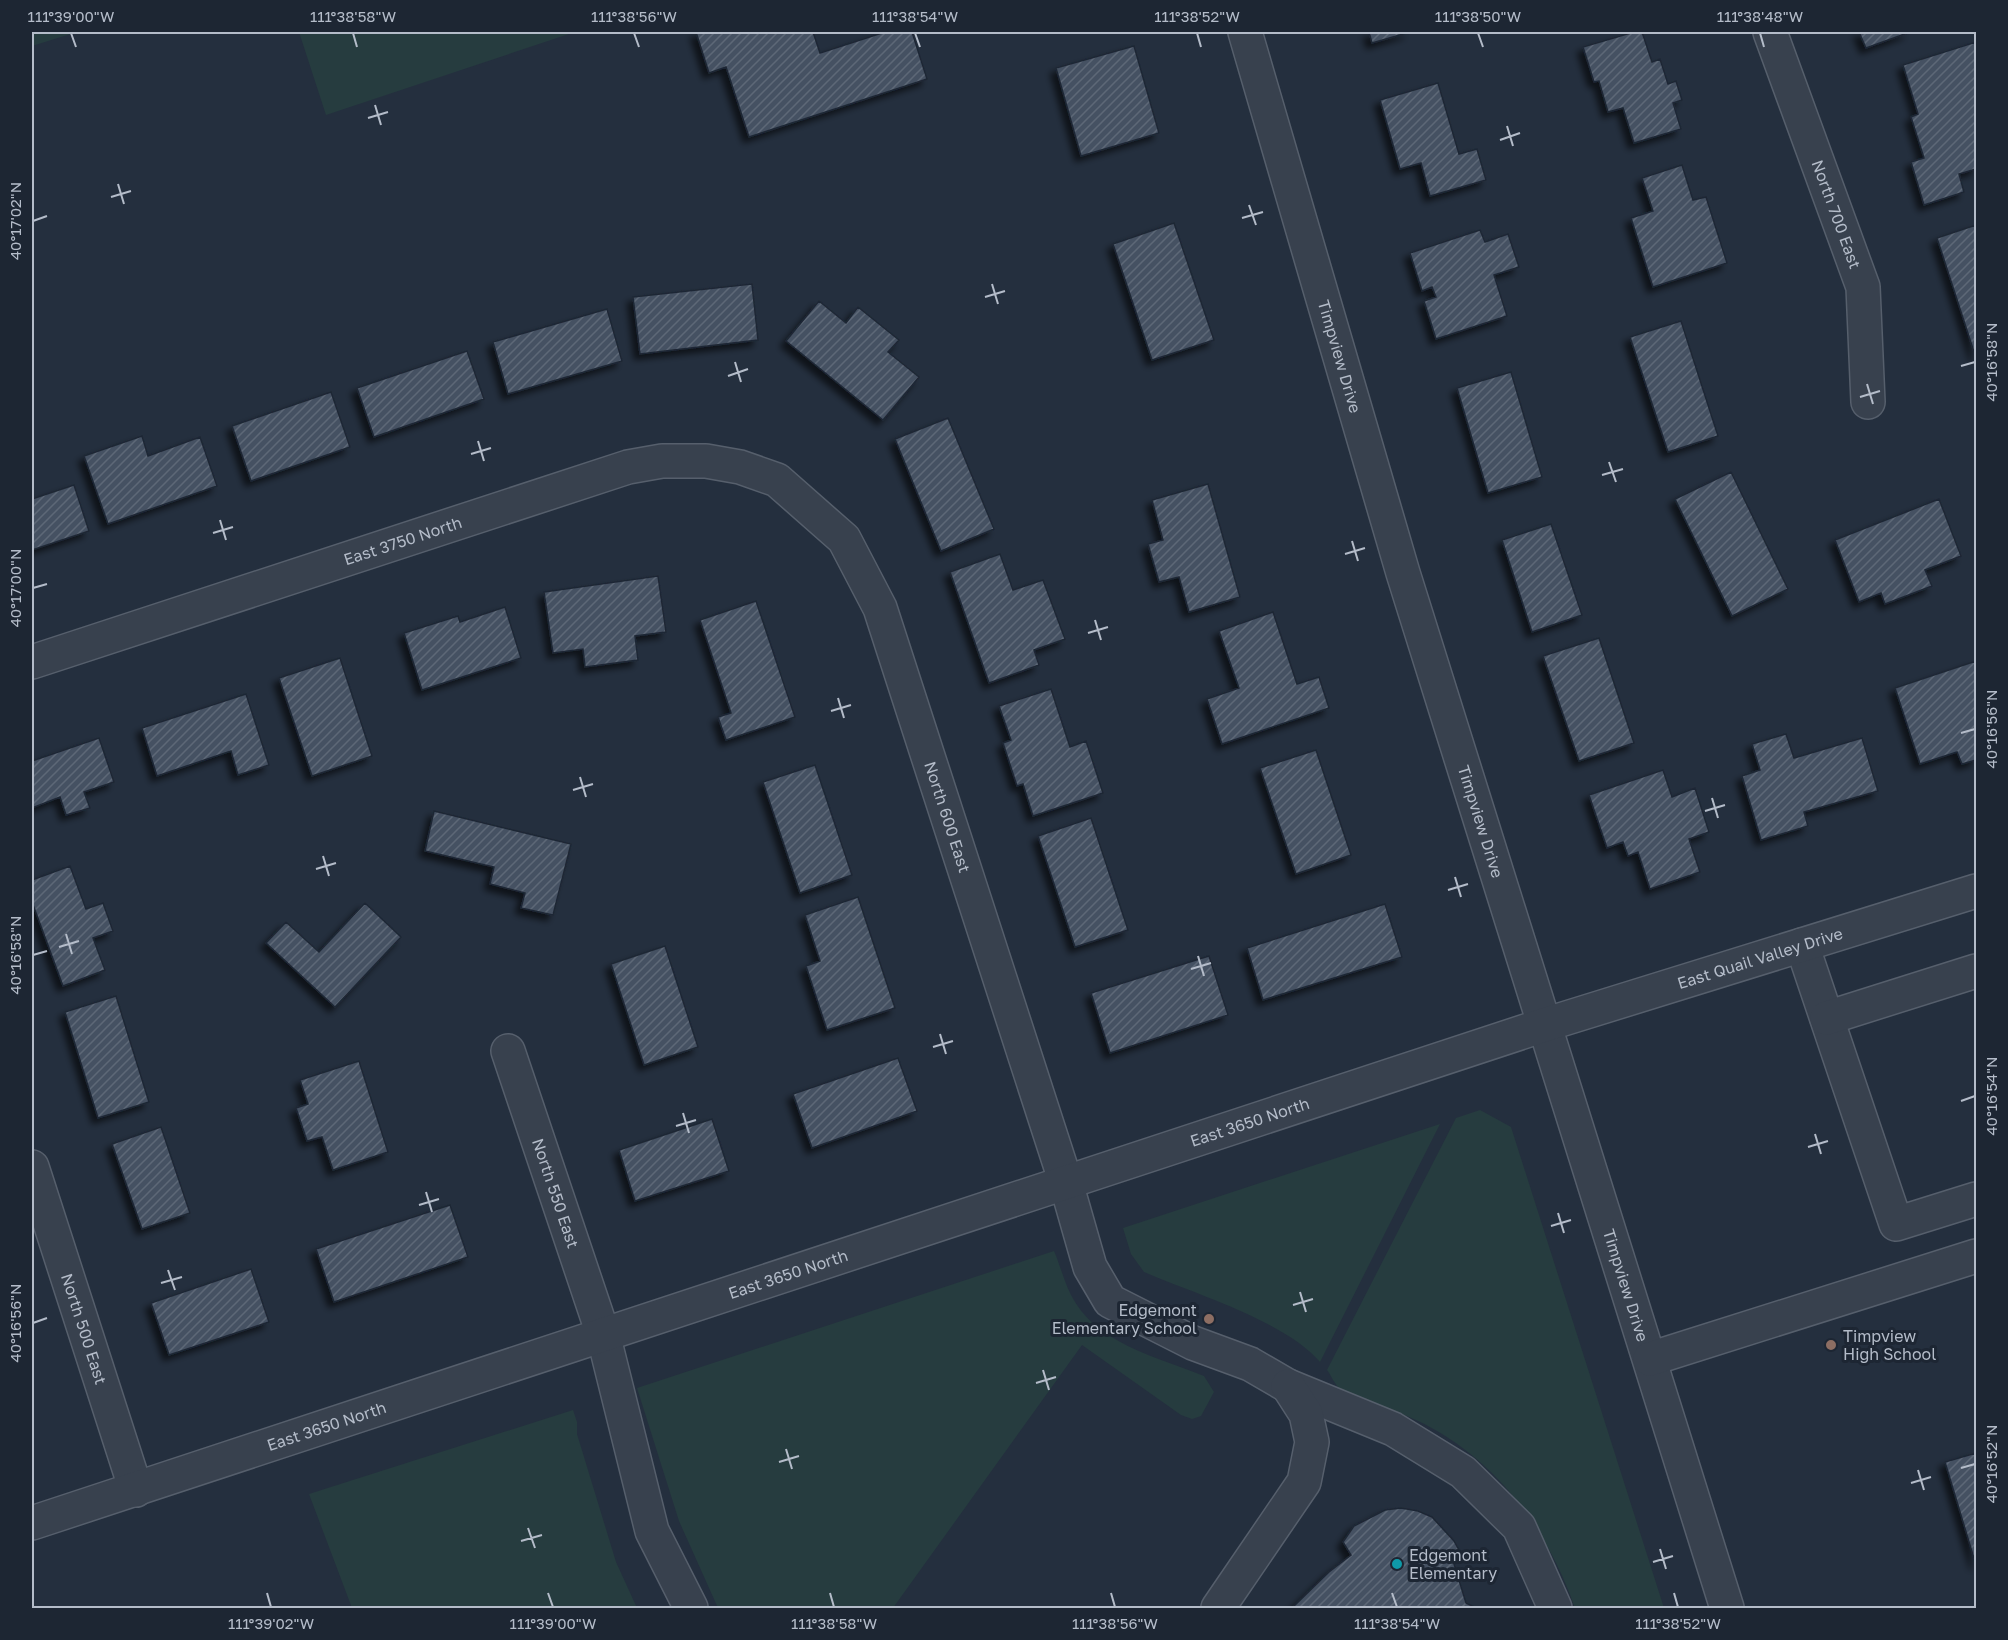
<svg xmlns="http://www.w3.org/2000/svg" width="2008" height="1640" viewBox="0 0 2008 1640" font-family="'Golos Text',sans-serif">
<defs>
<pattern id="building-hatch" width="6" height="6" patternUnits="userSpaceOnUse" patternTransform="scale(1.5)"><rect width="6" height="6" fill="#455162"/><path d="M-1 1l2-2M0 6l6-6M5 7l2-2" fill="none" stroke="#5d6877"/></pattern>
<filter id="shadow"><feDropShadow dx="-5.5" dy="5.5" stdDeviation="3" flood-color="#0009"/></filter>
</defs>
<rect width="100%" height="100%" fill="#242f3e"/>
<path fill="#263c3f" d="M32,32h45l-45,14z
M299,32h276l-249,83z
M1480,1110l31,17 153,481h-89c-28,-80 -80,-151 -159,-188 -24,-11 -53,-17 -76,-31 -5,-4 -9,-14 -13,-19l129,-252z
M1440,1124l-120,238c-35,-41 -125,-68 -176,-90l-13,-18 -8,-26z
M1054,1251c6,14 10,30 17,44 24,48 86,62 133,81l10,16 -13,24 -9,3 -11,-4 -99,-70 -189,263h-175l-39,-87 -42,-133z
M573,1410l4,12v12l39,128 21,46h-285l-43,-114z"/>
<path fill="url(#building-hatch)" stroke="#1f2835" stroke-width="1.5" filter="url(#shadow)" d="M696,32h117l7,21 65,-21h27l15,47 -178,58 -23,-70 -17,6z
M1369,32h41l-38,11z
M1634,32h8l10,30 8,-3 8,25 8,-3 6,19 -9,3 8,26 -47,14 -11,-35 -15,4 -9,-31 -5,1 -11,-35z
M1859,32h51l-44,16z
M1976,42v127l-17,5 5,18 -40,13 -13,-43 13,-4 -13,-41 7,-3 -15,-49z
M1134,46l25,87 -78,23 -25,-88z
M1438,83l21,71 18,-5 9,31 -56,16 -9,-33 -21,6 -20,-69z
M1682,165l11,35 13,-3 21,66 -74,24 -22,-69 22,-7 -11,-33z
M1174,223l40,117 -62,20 -39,-116z
M1976,225v133l-39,-120z
M1480,230l5,12 23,-8 11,33 -25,8 13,41 -71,23 -12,-38 12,-4 -4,-10 -10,4 -12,-38z
M752,284l6,56 -118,14 -7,-57z
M819,301l27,22 12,-16 41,33 -11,12 31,25 -36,43 -97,-79z
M607,309l15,52 -114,33 -15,-52z
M1681,321l37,115 -50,16 -38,-115z
M467,351l17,48 -110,38 -17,-49z
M1511,372l31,105 -54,16 -31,-105z
M331,392l19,55 -99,34 -19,-55z
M948,418l46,111 -53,22 -46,-112z
M142,436l6,20 52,-19 17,49 -109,38 -24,-68z
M1731,472l57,117 -56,27 -57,-117z
M1208,484l32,113 -51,15 -10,-35 -20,5 -11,-38 15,-4 -11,-40z
M74,485l15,46 -57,19v-51z
M1939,499l22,57 -36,14 7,16 -47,18 -4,-11 -22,9 -24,-62z
M1551,524l31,91 -50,17 -30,-92z
M1000,554l13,36 30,-10 22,59 -31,11 5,15 -50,18 -39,-111z
M658,576l8,56 -31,4 3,24 -53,7 -2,-18 -30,4 -9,-61z
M756,601l39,116 -69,23 -8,-23 13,-4 -31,-93z
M505,607l16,51 -99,32 -18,-57 54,-17 2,6z
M1273,612l24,72 22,-7 10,31 -107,36 -15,-45 32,-11 -20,-57z
M1599,638l35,105 -55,18 -36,-105z
M340,658l32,98 -60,20 -33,-98z
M1976,661v99l-14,4 -5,-12 -37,12 -25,-76z
M1051,689l19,58 16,-6 17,52 -70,23 -10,-32 -6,2 -14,-43 8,-3 -12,-34z
M246,694l23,71 -31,10 -7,-24 -74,25 -15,-48z
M1786,734l8,24 68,-20 16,53 -74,21 4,14 -47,14 -19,-64 18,-6 -8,-26z
M99,738l15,44 -30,10 6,16 -24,7 -6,-18 -28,11v-47z
M1316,750l35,105 -55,19 -36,-106z
M815,765l37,110 -52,18 -37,-111z
M1663,770l9,27 23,-9 14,44 -20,7 11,33 -50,17 -12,-37 -10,4 -5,-14 -16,6 -18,-53z
M434,811l137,33 -18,71 -32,-7 4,-15 -35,-9 4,-17 -69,-16z
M1091,818l37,112 -53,17 -37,-111z
M70,866l16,43 17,-6 10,28 -20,7 12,32 -42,16 -31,-84v-22z
M858,897l37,111 -68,22 -21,-64 14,-5 -15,-46z
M365,903l36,34 -66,70 -69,-64 20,-21 33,30z
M1385,904l17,53 -139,43 -16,-52z
M665,946l33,101 -54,18 -33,-101z
M1209,956l19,59 -118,38 -19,-60z
M116,996l33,106 -51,16 -33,-106z
M898,1058l19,53 -105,37 -19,-54z
M359,1061l29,91 -55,18 -11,-33 -15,4 -11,-33 12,-4 -8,-24z
M712,1119l17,52 -94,30 -16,-51z
M161,1127l29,86 -48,16 -30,-85z
M450,1205l18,52 -134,45 -18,-53z
M251,1269l18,53 -100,33 -18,-52z
M1976,1453v112l-31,-103z
M1401,1508l17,3 14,6 22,24 6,11 -9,2 15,49 10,5h-184l37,-36 22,-17 -8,-13 11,-16 31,-16z"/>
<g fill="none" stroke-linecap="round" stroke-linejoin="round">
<defs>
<g id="minor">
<path id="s1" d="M1245,32l158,541 324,1035"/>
<path id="s2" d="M1770,32l93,255 5,115"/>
<path id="s3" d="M32,662l596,-195 34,-6h44l34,6 37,13 67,59 36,69 186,575 24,84 20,34 83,42 57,21 38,22 105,43 70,43 56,55 36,81"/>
<path d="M1802,945l94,279 80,-25"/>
<path d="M1827,1018l149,-47"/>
<path id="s4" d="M508,1051l95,283 49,197 39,77"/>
<path id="s5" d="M32,1167l104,323"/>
<path d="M1650,1359l326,-103"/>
<path id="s6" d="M32,1523l1512,-498 432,-134"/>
<path d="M1218,1608l86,-126 8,-40 -6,-28 -18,-28"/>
</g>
</defs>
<use href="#minor" stroke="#565f6c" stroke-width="36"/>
<use href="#minor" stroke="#38414e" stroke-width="33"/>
</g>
<path fill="none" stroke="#b4bcc9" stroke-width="2" d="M71,33l5,14M353,33l4,14M634,33l5,14M915,33l5,14M1197,33l4,14M1478,33l5,14M1760,33l4,14M375,105l6,20M368,118l20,-6M1507,126l6,20M1500,140l20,-7M118,184l6,20M111,197l20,-6M1249,205l7,20M1242,218l21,-6M33,221l14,-5M992,284l6,20M985,297l20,-6M735,362l6,20M1961,366l14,-4M728,376l20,-7M1867,384l6,20M1860,397l20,-6M478,441l6,20M471,454l20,-6M1609,462l7,20M1602,475l21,-6M220,520l6,20M213,533l20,-6M1352,541l6,20M1345,554l20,-6M33,588l14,-4M1095,620l6,20M1088,633l20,-6M838,698l6,20M831,711l20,-6M1961,733l14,-4M580,777l6,20M573,790l20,-6M1712,798l6,20M1705,811l20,-6M323,856l6,20M316,869l20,-6M1455,877l6,20M1448,890l20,-6M66,934l6,20M59,947l20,-6M33,955l14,-4M1198,956l6,20M1191,969l20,-6M940,1034l6,20M933,1047l20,-6M1961,1101l14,-5M683,1113l6,20M676,1126l20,-6M1815,1134l6,20M1808,1147l20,-6M426,1192l6,20M419,1205l20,-6M1558,1213l6,20M1551,1226l20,-6M168,1270l7,20M161,1283l21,-6M1300,1292l6,20M1293,1305l20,-6M33,1323l14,-5M1043,1370l6,20M1036,1383l20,-6M786,1449l6,20M779,1462l20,-6M1961,1468l14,-4M1918,1470l6,20M1911,1483l20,-6M528,1528l7,20M521,1541l21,-6M1660,1549l6,20M1653,1562l20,-6M267,1593l4,14M548,1593l5,14M830,1593l4,14M1111,1593l4,14M1392,1593l5,14M1674,1593l4,14"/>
<g fill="#8d6e63" stroke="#1d2633" stroke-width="2">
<circle cx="1209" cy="1319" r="6"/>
<circle cx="1831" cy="1345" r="6"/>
</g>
<circle fill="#0f9aa8" stroke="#1d2633" stroke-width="2" cx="1397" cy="1564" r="6"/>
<g text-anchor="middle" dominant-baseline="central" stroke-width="6" stroke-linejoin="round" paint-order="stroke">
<g font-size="16" fill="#b4bcc9" stroke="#1d2633">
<text stroke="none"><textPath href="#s2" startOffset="194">North 700 East</textPath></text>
<text stroke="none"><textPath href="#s1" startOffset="338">Timpview Drive</textPath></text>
<text stroke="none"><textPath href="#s3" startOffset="390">East 3750 North</textPath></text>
<text stroke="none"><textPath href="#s3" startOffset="1166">North 600 East</textPath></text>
<text stroke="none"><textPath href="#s1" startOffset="824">Timpview Drive</textPath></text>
<text stroke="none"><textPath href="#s6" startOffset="1818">East Quail Valley Drive</textPath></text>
<text stroke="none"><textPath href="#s6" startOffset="1282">East 3650 North</textPath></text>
<text stroke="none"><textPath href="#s4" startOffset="150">North 550 East</textPath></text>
<text stroke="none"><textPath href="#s6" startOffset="796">East 3650 North</textPath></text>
<text stroke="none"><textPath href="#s1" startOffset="1310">Timpview Drive</textPath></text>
<text stroke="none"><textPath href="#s5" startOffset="170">North 500 East</textPath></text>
<text stroke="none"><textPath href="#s6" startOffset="310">East 3650 North</textPath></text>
</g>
<g font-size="16" fill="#b4bcc9" stroke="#1d2633" text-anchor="start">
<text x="1197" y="1310" text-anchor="end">Edgemont<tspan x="1197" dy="18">Elementary School</tspan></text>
<text x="1843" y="1336">Timpview<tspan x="1843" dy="18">High School</tspan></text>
<text x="1409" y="1555">Edgemont<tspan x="1409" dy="18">Elementary</tspan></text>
</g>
</g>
<rect width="2008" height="1640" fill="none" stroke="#1d2633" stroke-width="66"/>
<rect x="33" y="33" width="1942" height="1574" fill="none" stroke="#b4bcc9" stroke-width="2"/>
<g font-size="15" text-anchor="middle" fill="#b4bcc9">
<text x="71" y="22">111°39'00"W</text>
<text x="353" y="22">111°38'58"W</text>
<text x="634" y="22">111°38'56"W</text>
<text x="915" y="22">111°38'54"W</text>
<text x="1197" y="22">111°38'52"W</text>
<text x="1478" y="22">111°38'50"W</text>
<text x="1760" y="22">111°38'48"W</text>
<text transform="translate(16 221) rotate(-90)" y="5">40°17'02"N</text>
<text transform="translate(1992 362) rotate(-90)" y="5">40°16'58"N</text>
<text transform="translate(16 588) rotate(-90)" y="5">40°17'00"N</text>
<text transform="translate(1992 729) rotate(-90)" y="5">40°16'56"N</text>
<text transform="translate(16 955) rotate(-90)" y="5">40°16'58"N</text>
<text transform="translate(1992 1096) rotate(-90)" y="5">40°16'54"N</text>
<text transform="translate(16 1323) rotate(-90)" y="5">40°16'56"N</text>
<text transform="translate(1992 1464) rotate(-90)" y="5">40°16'52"N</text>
<text x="271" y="1629">111°39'02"W</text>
<text x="553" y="1629">111°39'00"W</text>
<text x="834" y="1629">111°38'58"W</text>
<text x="1115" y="1629">111°38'56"W</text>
<text x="1397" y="1629">111°38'54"W</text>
<text x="1678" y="1629">111°38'52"W</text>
</g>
</svg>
